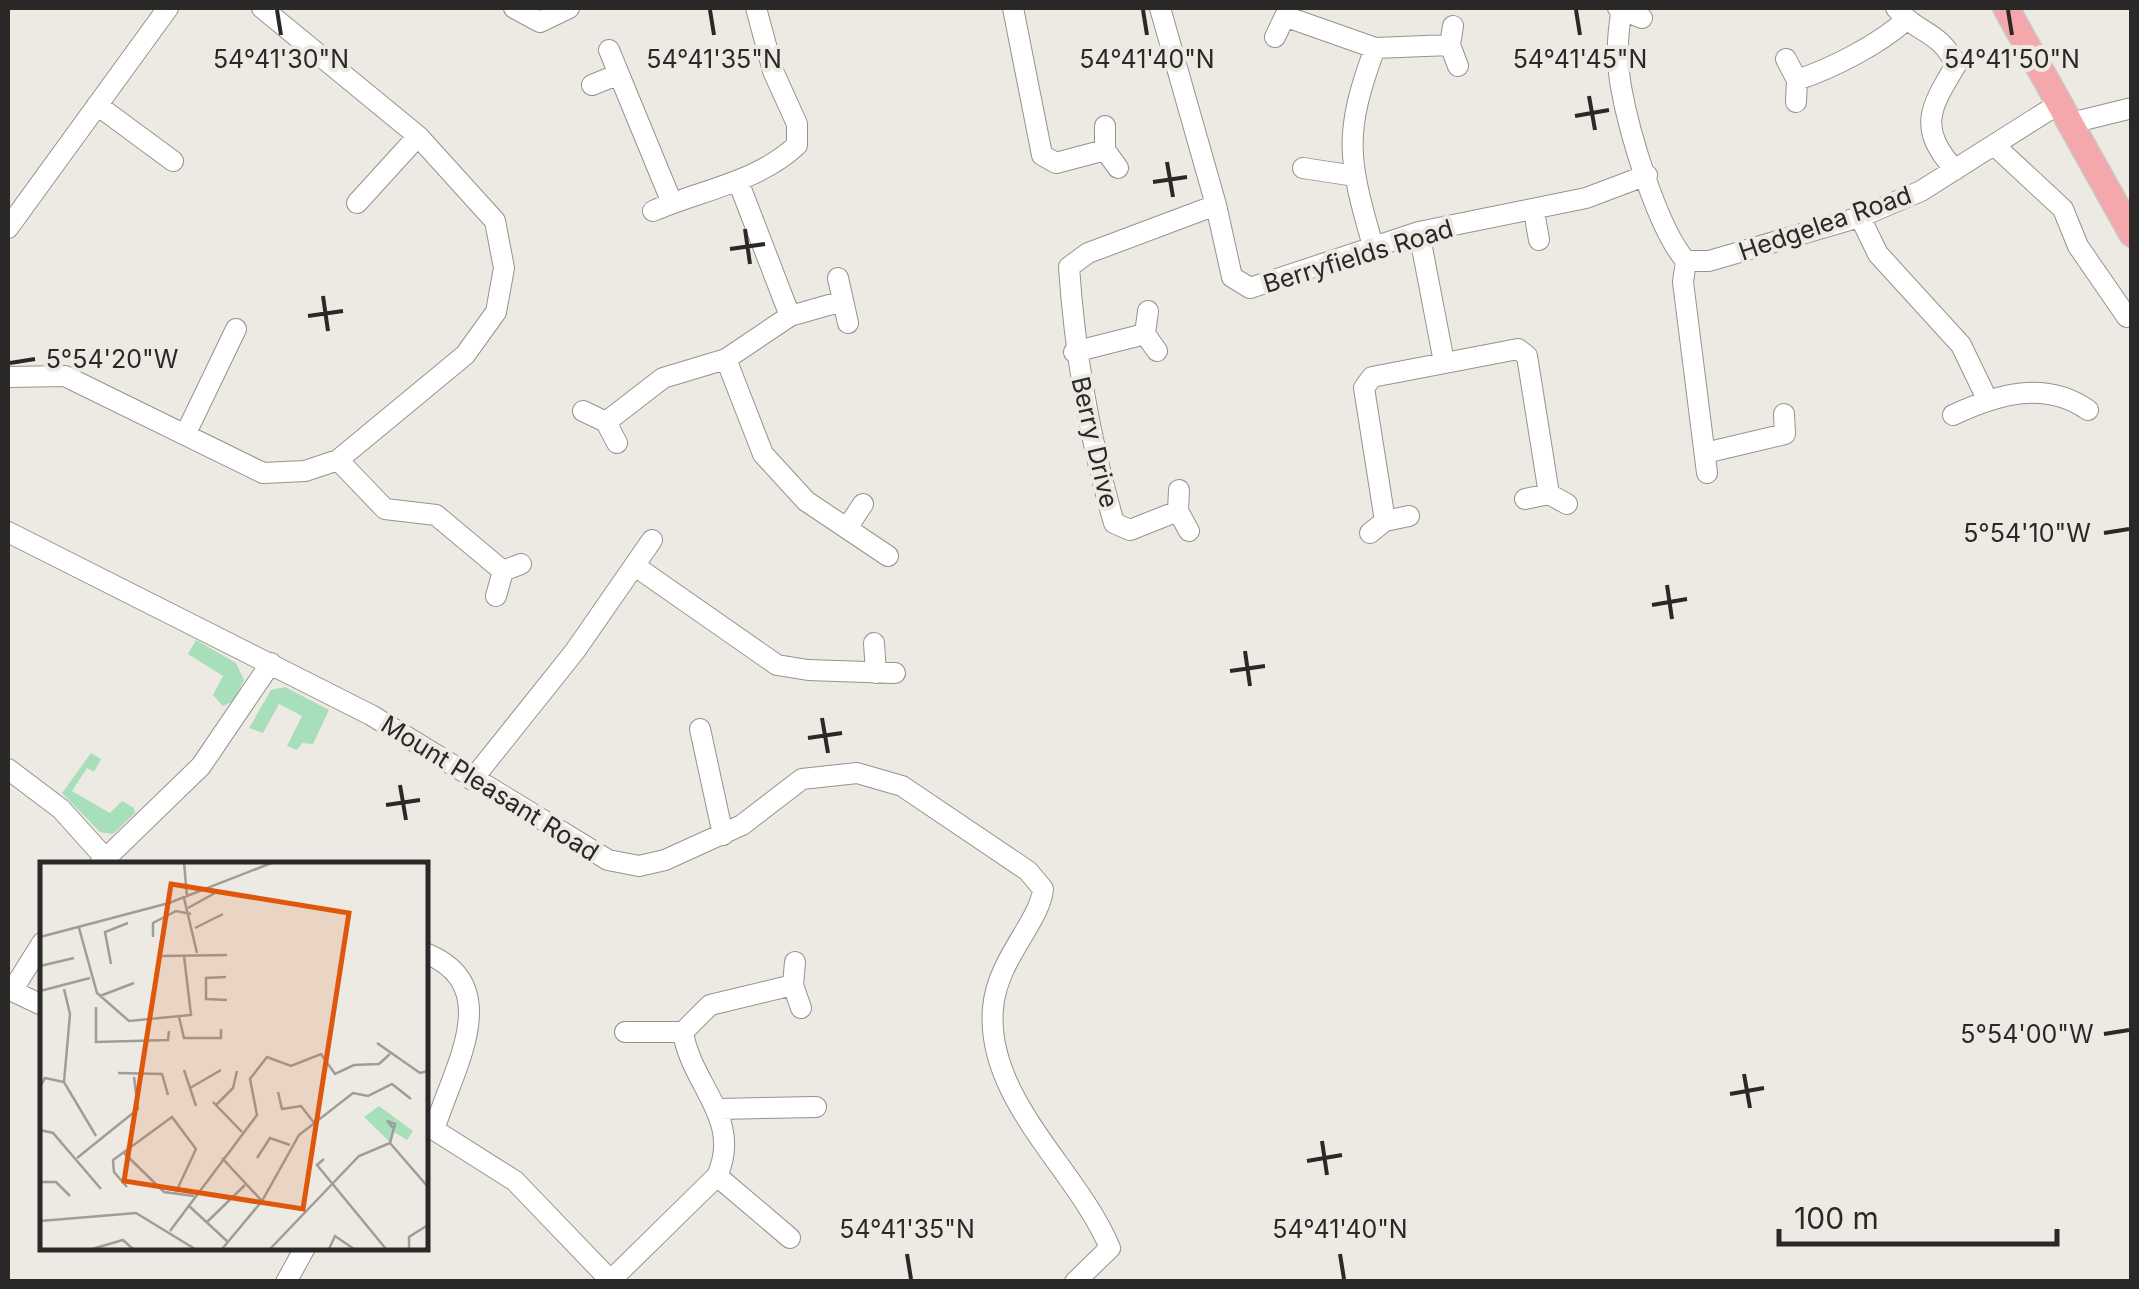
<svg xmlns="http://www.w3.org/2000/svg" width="2139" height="1289" viewBox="0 0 2139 1289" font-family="Inter,sans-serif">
<rect width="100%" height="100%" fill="#edeae4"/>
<path fill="#a7dfbb" d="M196,640l40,23 8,17 -10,21 -11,5 -10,-11 10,-19 -35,-22z
M285,687l44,23 -16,34 -11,-1 -5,7 -10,-4 15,-30 -23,-12 -16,29 -14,-5 22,-38z
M91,753l10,6 -7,13 -7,-4 -15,23 38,22 12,-12 12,7 1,5 -22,21 -13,-2 -38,-39z"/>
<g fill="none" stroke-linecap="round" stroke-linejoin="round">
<defs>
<path id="minor" d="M514,8l26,14 29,-14
M1013,8l29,147 14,8 49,-13
M1160,8l56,197 16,72 18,11 169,-56 167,-34 61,-23
M1618,8l24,10
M1896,8c21,26 44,22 60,57 -26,43 -39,63 -1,105
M1622,9c-5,26 -6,51 -1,78 8,45 36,141 65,174
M1287,17l88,31 75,-3
M1453,26l-3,19 8,21
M1275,37l14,-29
M609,50l63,153
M1786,59l11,21 -1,22
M1797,80c36,-12 81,-35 109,-60
M592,85l27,-11
M97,105l76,56
M2071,123l61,-15
M1105,126v24l13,18
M1994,145l69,64 15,37 49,71
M1303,168l52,8
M738,181l52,135
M357,203l61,-67
M653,211c48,-21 105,-29 144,-66v-21l-24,-53 -17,-63
M1534,211l5,29
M1860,217l18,37 83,91 26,54
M8,228l160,-220
M1419,232l25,130
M1373,246c-25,-87 -30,-112 2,-198
M1686,261h23l151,-44 61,-26 139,-88
M1686,261l-3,21 24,191
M838,278l10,45
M1148,311l-3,23 12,17
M1074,352l71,-18
M726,359l37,95 43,47 82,55
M8,377l57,-1 198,97 42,-2 33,-11 127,-105 31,-43 8,-44 -9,-47 -77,-85 -156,-128
M583,411l23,11 11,21
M1953,415c45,-21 92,-35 135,-5
M606,422l57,-44 63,-19 64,-43 53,-15
M186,433l50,-104
M1705,453l80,-19 -1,-20
M338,460l47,49 51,6 67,56
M1179,490l-1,21 11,20
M1525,499l24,-5 18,10
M1178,511l-48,19 -16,-7c-25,-86 -39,-167 -45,-256l19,-14 128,-48
M1385,521l-21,-133 8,-11 146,-28 9,7 22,138
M847,528l16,-24
M8,532l363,183 237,145 31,6 26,-6 77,-35 60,-46 55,-6 45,13 126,85 15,18c-3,33 -46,70 -50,119 -8,91 84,161 117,240l-35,34
M1370,533l15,-12 24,-5
M635,566l142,99 31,5 87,3
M496,596l7,-25 18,-7
M874,643l2,30
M700,729l23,106
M8,769l53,40 44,49
M472,780l103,-129 77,-111
M100,864l101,-98 70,-103
M425,953c81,32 29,114 10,174
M795,962l-2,23 8,23
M8,989l34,16
M12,991l30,-48
M625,1032h58
M719,1109l97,-2
M425,1124l90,57 97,101
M717,1176l73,62
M611,1280l106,-104c26,-57 -26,-91 -34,-144l27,-27 83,-20
M286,1282l20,-36"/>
<path id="major" d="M2006,8l126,226"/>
</defs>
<use href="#minor" stroke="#96938e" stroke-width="22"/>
<use href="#major" stroke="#c8c7c7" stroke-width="28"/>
<use href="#minor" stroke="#fff" stroke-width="20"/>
<use href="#major" stroke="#f5a8ac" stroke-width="25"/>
</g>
<path fill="none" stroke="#2a2927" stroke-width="4" d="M277,10l4,25M710,10l4,25M1143,10l4,25M1576,10l4,25M2008,10l4,25M1589,96l6,34M1575,116l34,-6M1167,162l6,35M1153,182l34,-5M745,229l5,35M730,249l35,-5M323,296l5,35M308,316l35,-5M10,363l25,-4M2104,533l25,-4M1667,585l5,34M1652,605l35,-6M1245,651l5,35M1230,671l35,-5M822,718l6,35M808,738l34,-5M400,785l6,35M386,805l34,-5M2104,1034l25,-4M1744,1074l6,34M1730,1094l34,-6M1322,1141l5,34M1307,1161l35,-6M907,1254l4,25M1340,1254l4,25"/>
<g text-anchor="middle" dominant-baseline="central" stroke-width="8" stroke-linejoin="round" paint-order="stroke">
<g font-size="25" fill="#2a2927" stroke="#edeae4">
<text transform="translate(1825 223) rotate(-19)">Hedgelea Road</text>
<text transform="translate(1358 256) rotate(-17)">Berryfields Road</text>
<text transform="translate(1095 442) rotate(77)">Berry Drive</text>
<text transform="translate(490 788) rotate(32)">Mount Pleasant Road</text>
</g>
</g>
<g transform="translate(40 862)">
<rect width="388" height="388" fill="#edeae4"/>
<path d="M339,244l34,25 -6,9 -13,-8 -3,11 -27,-26z" fill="#a7dfbb"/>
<path fill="none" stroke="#9f9d98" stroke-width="2.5" d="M144,0l3,35M144,36l13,55M148,46l27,-15M39,66l18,65 32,28 62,-6 -7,-59M155,66l28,-14M0,75l129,-34 105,-41M113,75v-14l23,-12 15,3M121,94l66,-1M71,102l-6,-32 23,-9M0,104l34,-8M186,115l-20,1v21l21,1M0,129l50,-13M60,134l34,-13M56,145v35l72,-2 1,-9M139,155l5,21h37v-9M337,181l43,30 8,-2M144,208l12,36M78,211l44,1 6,21M24,220l6,-68 -6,-25M0,225l5,-9 19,4 32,54M150,226l31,-18M238,230l4,17 19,-3 14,18M173,240l29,30M176,243l17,-17 4,-17M0,268l13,3 48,56M350,281l38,44M350,281l5,-19 -8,-3 6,7M83,290l41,40 30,4M37,296l61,-49 -4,-32M182,296l40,43M217,296l13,-20 20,7M284,297l-7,6 69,84M0,320h16l14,14M87,325l-13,-15 -1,-12 59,-43 24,32 -20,43M148,343l40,37M0,359l96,-8 59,36M167,360l38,-37M130,369l87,-116 -7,-36 17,-22 24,9 30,-12 14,20 19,-9 25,-1 11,-10M52,387l31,-9 10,9M182,387l40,-48 37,-66 54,-42 15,3 24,-12 19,15M230,387l89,-93 31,-13M289,387l6,-13 19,13M369,387v-12l19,-12"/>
<path fill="#de570d" fill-opacity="0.15" stroke="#de570d" stroke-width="5" d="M131,22l178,29 -46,296 -179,-28z"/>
<rect width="388" height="388" fill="none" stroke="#2a2927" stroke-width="5"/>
</g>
<g font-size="25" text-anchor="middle" fill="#2a2927" stroke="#edeae4" stroke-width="8" stroke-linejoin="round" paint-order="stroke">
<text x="281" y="68">54°41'30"N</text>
<text x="714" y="68">54°41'35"N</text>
<text x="1147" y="68">54°41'40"N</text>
<text x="1580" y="68">54°41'45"N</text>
<text x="2012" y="68">54°41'50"N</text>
<text x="112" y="368">5°54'20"W</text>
<text x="2027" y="542">5°54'10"W</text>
<text x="2027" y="1043">5°54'00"W</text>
<text x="907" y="1238">54°41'35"N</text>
<text x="1340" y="1238">54°41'40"N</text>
</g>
<rect width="2139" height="1289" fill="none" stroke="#2a2927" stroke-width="20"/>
<path d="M1779 1229v15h278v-15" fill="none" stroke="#2a2927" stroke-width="5"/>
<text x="1794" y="1229" font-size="30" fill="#2a2927" stroke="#edeae4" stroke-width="8" paint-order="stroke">100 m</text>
</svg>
